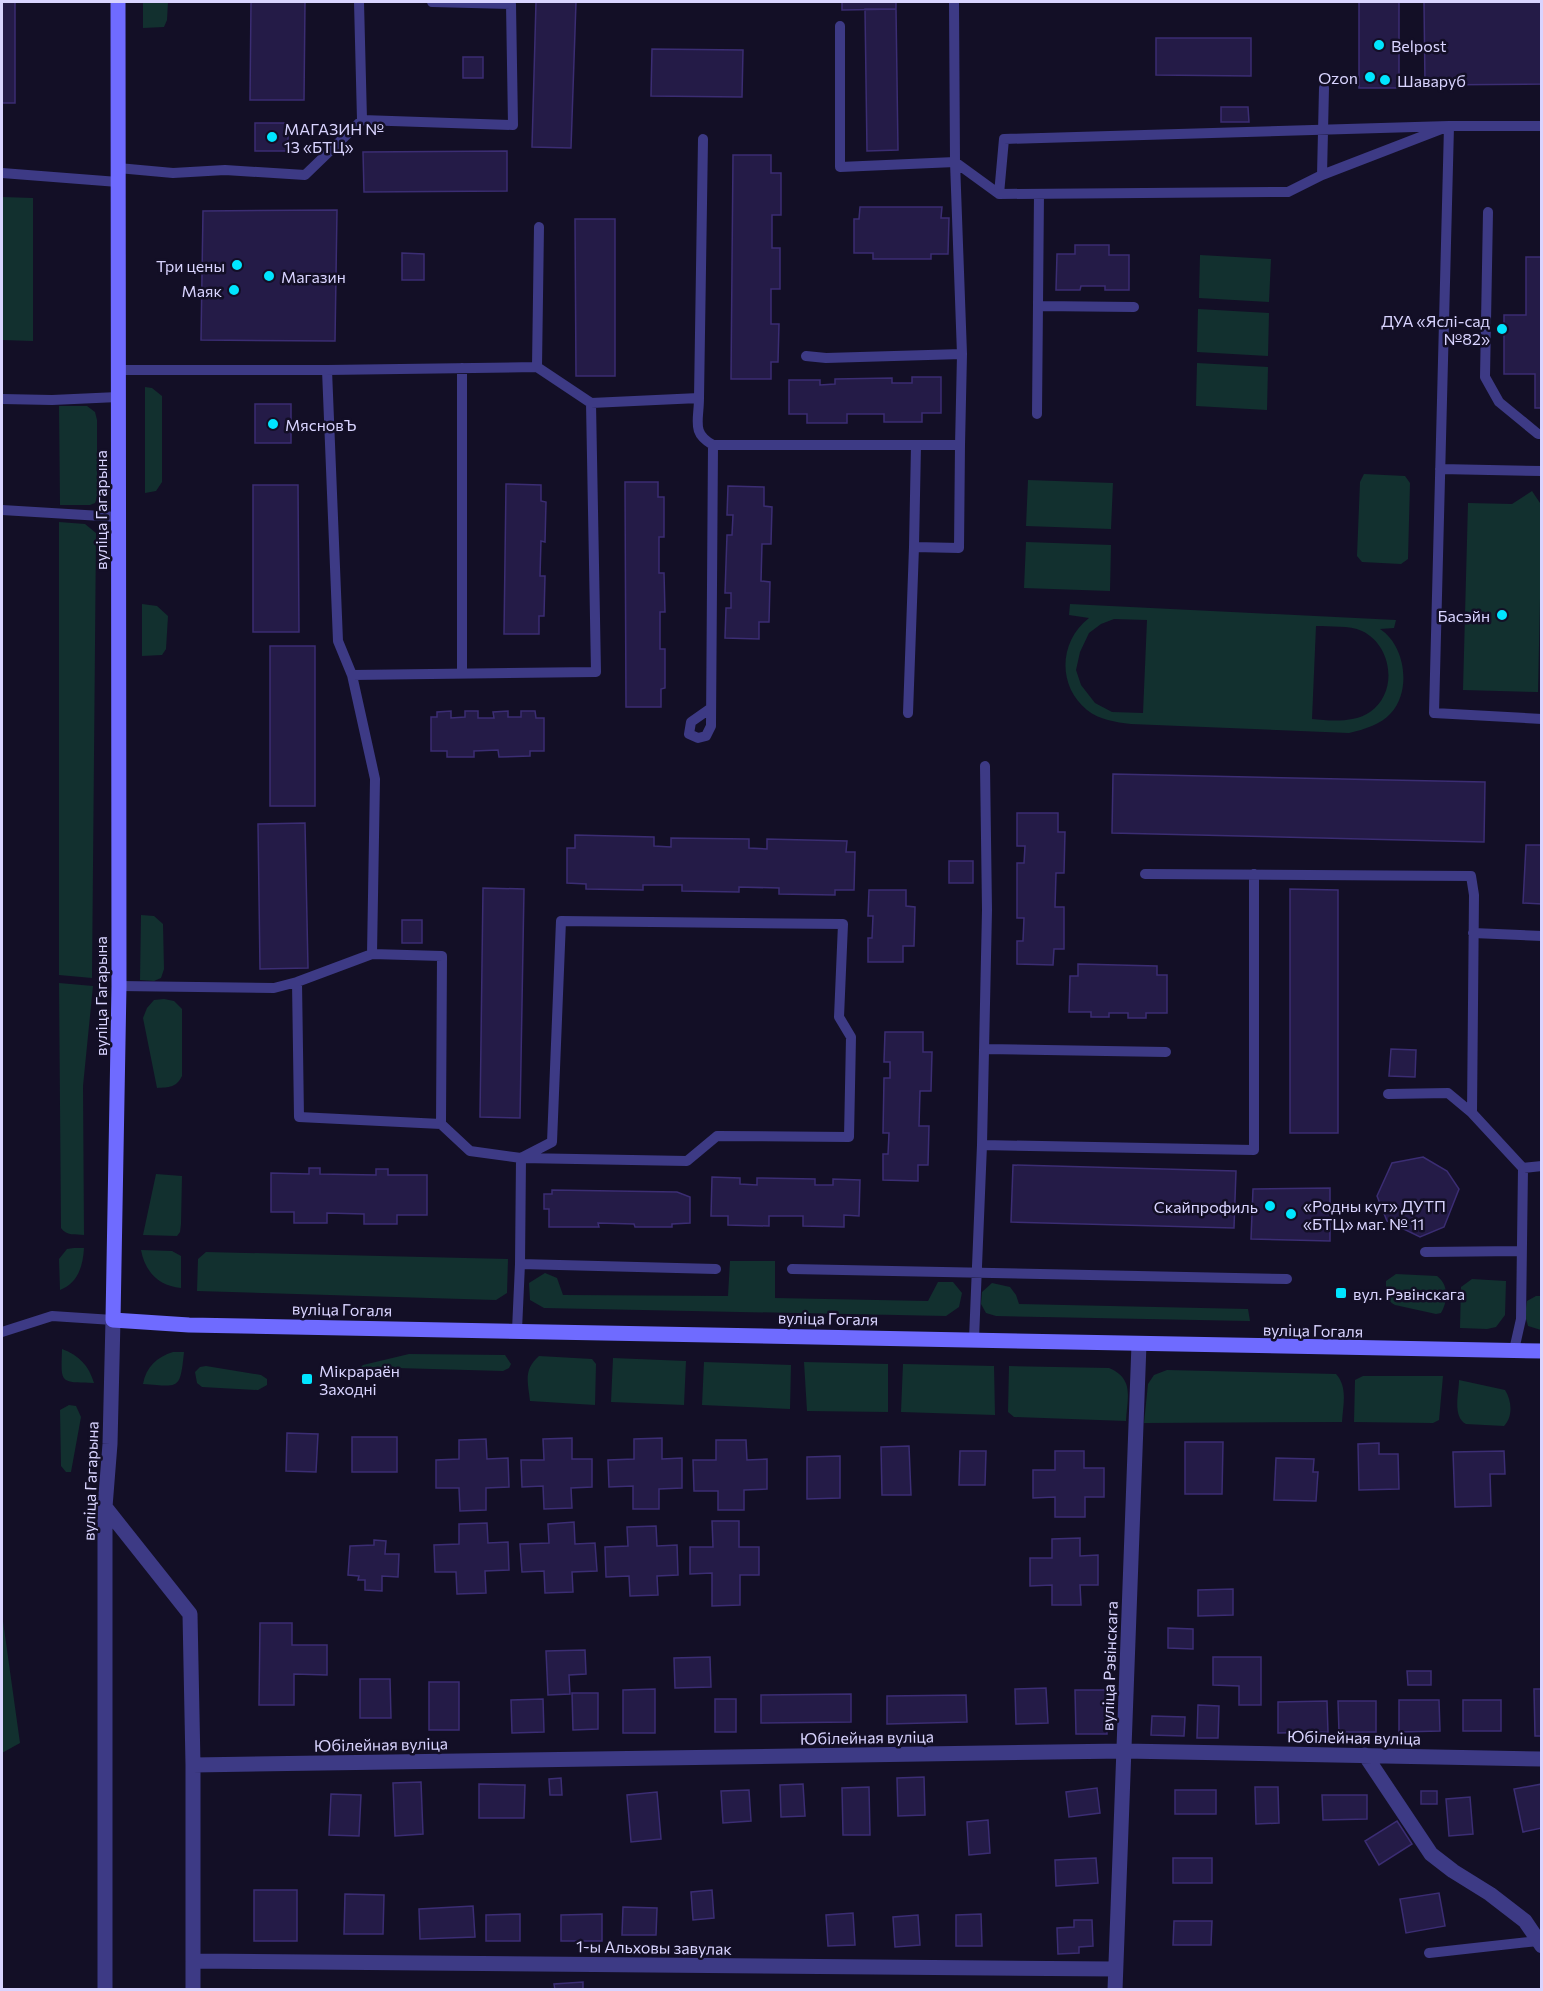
<svg xmlns="http://www.w3.org/2000/svg" width="1543" height="1991" viewBox="0 0 1543 1991" font-family="Commissioner,sans-serif">
<rect width="100%" height="100%" fill="#130f26"/>
<path fill="#12302f" fill-rule="evenodd" d="M143,2h25l-1,18 -3,7 -21,1z
M2,197l31,1v143l-31,-1z
M1200,255l71,4 -2,43 -70,-4z
M1198,309l71,4 -1,43 -71,-4z
M1197,363l71,4 -1,43 -71,-4z
M145,387l7,1 10,8v86l-6,9 -11,2z
M59,406h28l8,6 2,8v77l-2,6 -5,2h-30z
M1364,474l41,2 5,7 -2,76 -7,5 -39,-2 -5,-6 3,-74z
M1028,480l85,3 -2,46 -85,-3z
M1532,491l10,15 -4,186 -75,-2 5,-187 44,1z
M59,522l26,2 11,9 -4,445 -33,-3z
M1026,542l85,3 -1,46 -86,-3z
M142,604l15,2 11,10 -2,33 -4,6 -20,1z
M1070,604l326,16 -2,8 -14,1c25,16 32,61 11,84 -11,12 -26,16 -42,20l-218,-9c-16,-2 -31,-4 -44,-14 -30,-24 -28,-69 2,-92l-20,-3zM1114,619l33,1 -4,93 -31,-1 -17,-9 -14,-18 -5,-15 4,-18 9,-19 12,-9zM1316,626c14,1 33,-1 46,5 30,14 37,61 8,81 -16,11 -40,9 -58,7z
M141,915l13,1 9,8 1,45 -3,9 -7,3 -14,-1z
M59,983l34,3 -10,100 1,149c-8,-1 -18,1 -23,-7z
M164,999l10,2 8,8v67c-6,12 -13,11 -25,12l-14,-70 4,-10 7,-8z
M156,1174l26,2 -1,48 -1,8 -3,4 -34,-1z
M74,1248h10c-1,18 -6,35 -24,42l-1,-31 8,-10z
M141,1250l31,1 9,5v32c-22,-2 -36,-16 -40,-38z
M206,1252l302,7 -1,34 -11,7 -299,-9 1,-32z
M730,1261h45v37l153,3 10,-19h15l9,11 -3,14 -13,9 -402,-8 -14,-8 -1,-17 16,-10 12,5 6,17 165,1z
M1396,1274l41,2c12,9 11,25 4,37l-5,1 -41,-9c-10,-6 -9,-13 -9,-24z
M1472,1279l34,2 -1,34 -9,12 -9,2 -27,-1 1,-41z
M992,1283l18,4 6,8 3,9 229,5 2,12 -254,-5 -10,-3 -5,-9 1,-12z
M1536,1296h5v34l-13,-4 -3,-11 2,-14z
M62,1349c17,6 27,17 32,34 -35,-1 -33,1 -32,-34z
M173,1352h11c-4,38 -4,35 -41,32 3,-17 14,-27 30,-32z
M409,1354l96,1 6,9 -2,4 -6,3 -142,-4 2,-2z
M539,1356l53,3 4,5 -1,41 -65,-4c-2,-19 -7,-31 9,-45z
M613,1358l73,3 -2,44 -73,-3z
M704,1362l87,3 -1,44 -88,-4z
M804,1362l84,2v48l-81,-1z
M903,1364l91,2 1,49 -94,-3z
M206,1366l55,9 6,4v6l-9,5 -56,-3 -5,-4 -2,-11 5,-5z
M1009,1366l100,2c26,11 18,30 17,53l-112,-4 -6,-5z
M1167,1370l169,4c12,13 7,31 6,48l-198,1 4,-39 6,-9z
M1363,1376h80l-4,44 -6,3 -79,-1 1,-42z
M1459,1380l46,10c7,11 8,27 -1,36l-38,-2c-14,-8 -7,-31 -7,-44z
M69,1405l7,1 5,11 -10,55h-5l-5,-6 -1,-56z
M2,1614l18,129 -18,10z"/>
<path fill="#241b47" stroke="#3b2d73" stroke-width="1.5" d="M2,2h13v101h-13z
M251,2h54l-1,98h-54z
M536,2h40l-5,146 -39,-1z
M842,2h54v7l-54,1z
M1359,2h40v86h-40z
M1424,2h118v82l-117,1z
M865,9h31l2,141 -31,1z
M1156,38h95v38l-95,-1z
M652,49l91,1 -1,47 -91,-1z
M463,57h20v21h-20z
M1221,107h27l1,15h-28z
M255,123h33v28h-33z
M507,151v40l-143,1 -1,-40z
M733,155h38v18h10v42h-9v33h8v41h-9v35h8l-1,38h-7v17h-40z
M860,207h82l-1,11h8l-1,36h-17v5h-58v-6h-19v-34h5z
M337,210l-2,131 -134,-1 2,-129z
M575,219h40v157h-39z
M1075,245h34v10h20v35h-24v-4h-24l-1,4h-24l1,-36h18z
M402,253l22,1v26h-22z
M1526,257h16v151h-7v-34h-31v-59h22z
M912,377h29v36h-19v9h-38v-8h-37v9h-40v-9h-18v-34h31v5l15,-1v-5l57,-1v5h20z
M255,404h36v39h-36z
M625,482h33v15h6v40h-5v36h5l1,39h-5v37h5v39l-4,1v18h-35z
M506,484l35,1v16l5,1 -1,40 -4,-1 -1,35h5l-1,40h-5v18h-35z
M253,485h45l1,147h-46z
M728,486l36,1v19l8,1 -1,37h-9l-1,37 9,1 -1,40h-10v17l-34,-1 1,-30h5v-15h-6l2,-58h5l1,-20h-6z
M270,646h45v160h-45z
M451,711v7l14,-1v-6h13v7h16l-1,-6 15,-1v6h13v-6h14l1,7h8v33h-14v5l-31,1 -1,-7 -24,1v6h-27v-6h-16v-34h6v-5z
M1113,774l372,8 -1,60 -372,-9z
M1017,813h41v19h7l-1,41h-8l-1,34h9v42h-10l-1,16 -36,-1v-23h6l1,-23h-7v-55h7l1,-17h-8z
M305,823l3,145 -48,1 -2,-145z
M575,835l79,2v9l17,1v-9l78,1v9l18,1v-10l80,2 -1,11h9l-1,38h-19v5l-56,-1v-6l-40,-1v5l-57,-1v-6h-39v5l-57,-1v-5l-19,-1v-35h8z
M1526,845h16v59l-19,-1z
M949,861h24v22h-24z
M483,888l41,1 -4,229 -40,-1z
M1290,889l48,1v243h-48z
M869,890h37v16l9,1 -1,39h-11v16h-35v-24h4l1,-22h-5z
M402,920h20v23h-20z
M1078,964l79,2v9h10v38h-21v5h-18v-5h-19v4h-18v-5h-22l1,-36h8z
M885,1032h38v20h9l-1,39h-11l-1,35h10l-1,39h-10v16l-35,-1v-26h5l1,-21h-6l1,-55h6v-16h-6z
M1391,1049l25,1 -1,27 -26,-1z
M1423,1157l24,14 12,18 -15,38 -24,10 -33,-16 -10,-25 15,-33z
M1013,1165l223,6 -2,57 -223,-6z
M309,1168h11v6l56,1v-6h12v6h39v40h-30v9h-33v-10l-37,-1v10h-33v-11h-23v-39l38,1z
M712,1177l28,1v6l17,1v-7l58,1v6h18v-6l27,1 -1,36 -15,-1v12l-41,-1v-10h-34v10l-41,-1v-9h-17z
M1330,1188v53l-79,-2 2,-50z
M552,1190l125,2 13,5v26l-18,1v3h-37l-1,-3 -36,-1 1,4h-50v-18h-5v-15h8z
M287,1433l31,1 -2,38 -30,-1z
M352,1437h45v35h-45z
M572,1438v21h20v28l-21,1 1,20 -28,1 -1,-23 -21,1 -1,-27h23l-1,-21z
M662,1438v21l20,-1v30l-23,1v20h-26v-23l-24,1 -1,-27 26,-1v-20z
M486,1439l1,20 21,-1 1,29 -23,1v22l-26,1 -1,-23h-23v-28l23,-1v-19z
M716,1440h30l1,20 20,-1v30l-23,1v20h-26v-19h-24l-1,-31h23z
M1185,1442h38l-1,52h-37z
M1379,1443v11h19l1,35 -40,1 -1,-46z
M909,1446l2,49h-29l-1,-48z
M960,1451h26l-1,34h-26z
M1055,1451h29v17h20v29h-19v20h-30v-20l-22,1v-28h22z
M1504,1451l1,23h-15l1,32 -36,1 -2,-55z
M840,1456v42l-33,1v-42z
M1276,1458l38,1 -1,13h5l-2,29 -42,-1z
M712,1521h27v26h20v28h-19v30l-28,1v-33l-22,1v-27h23z
M574,1522l1,22 20,-1 2,28 -25,1 1,20 -28,1 -1,-22 -22,1 -2,-28 29,-1 -1,-19z
M487,1523l1,20 20,-1 1,28 -24,1 1,22 -29,1 -1,-22h-21l-1,-27 25,-1v-20z
M656,1526l1,20 20,-1 1,30 -21,1 1,19 -28,1 -1,-20 -23,1 -1,-30 23,-1 -1,-19z
M1080,1538v18l18,-1v30h-18l1,20h-29v-20l-22,1v-28h22v-19z
M374,1540l12,1 -1,13h14l-1,23 -16,-1v15l-17,-1v-10h-7l1,-4 -11,-1 2,-29 24,-1z
M1233,1589v26l-35,1v-26z
M260,1623h32v22h35v30l-33,-1v31h-35z
M1168,1628l25,1v20l-25,-1z
M585,1650l1,24 -17,1 1,19 -22,1 -2,-44z
M710,1657l1,30 -36,1 -1,-30z
M1213,1657h48v48h-22v-19l-26,-1z
M1407,1671h24v14h-23z
M360,1679h30l1,39h-31z
M429,1682h30v48h-30z
M1046,1688l2,35 -32,1 -1,-35z
M655,1689v44h-32v-43z
M1534,1689h8v47h-7z
M1075,1690h31l1,44h-31z
M572,1693h26v36l-25,1z
M851,1694v28l-90,1v-28z
M966,1695l1,27 -80,2v-28z
M543,1699l1,33 -32,1 -1,-33z
M715,1699h21v33h-21z
M1399,1700h40l1,31 -41,1z
M1463,1700h38v31h-38z
M1327,1701l1,31 -50,1v-31z
M1338,1701h38v31h-37z
M1198,1705l21,1 -1,32h-21z
M1152,1716l33,1 -1,19 -33,-1z
M924,1777l1,38 -27,1 -1,-38z
M561,1778l1,17h-12l-1,-16z
M421,1782l2,52 -28,2 -2,-53z
M479,1784l46,1 -1,33h-45z
M803,1784l2,32 -24,1 -1,-32z
M1542,1784v44l-19,4 -9,-43z
M869,1787l1,48h-27l-1,-47z
M1255,1787h23l1,36 -23,1z
M1097,1788l3,25 -31,4 -3,-25z
M749,1790l2,31 -28,2 -2,-32z
M1175,1790h41v24h-41z
M1421,1791h16v13h-16z
M657,1792l4,47 -30,3 -4,-47z
M331,1794l30,1 -2,41 -30,-1z
M1322,1795h45v24l-44,1z
M1470,1797l3,37 -24,2 -3,-37z
M988,1820l2,33 -21,2 -2,-33z
M1397,1821l15,23 -33,21 -14,-24z
M1096,1858l2,25 -42,3 -1,-26z
M1173,1858h39v25h-39z
M254,1890h43v51h-43z
M712,1890l2,28 -21,2 -2,-28z
M1439,1893l6,33 -39,7 -6,-34z
M345,1894l39,1 -1,39h-39z
M473,1906l2,31 -55,2 -1,-30z
M623,1907l34,1 -1,27h-34z
M853,1913l2,32 -27,1 -2,-31z
M520,1914v27h-34v-26z
M602,1914v27h-41v-26z
M981,1914l1,32h-26v-31z
M918,1915l2,30 -25,2 -2,-30z
M1074,1920h18l1,26 -14,1v6l-21,1 -1,-26 17,-1z
M1174,1921h38l-1,24h-38z
M583,1982v8h-28l-1,-6z"/>
<g fill="none" stroke-linecap="round" stroke-linejoin="round">
<path stroke="#3d3a85" stroke-width="10" d="M359,2l3,118 151,5 -2,-121 -79,-2
M840,26v141l115,-5 44,32 289,-2 34,-17 127,-49h93
M118,168l55,5 52,-3 80,5 57,-55
M2,173l116,9
M1322,175l2,-87
M999,194l5,-55 445,-13 -15,587 108,6
M1488,212l-3,165 14,25 39,32h4
M1038,306l96,1
M806,356l20,2 136,-4 -7,-192 -1,-160
M537,367l54,36 108,-5 4,-259
M118,370h209l210,-3 2,-140
M327,370l11,271 14,34 23,104 -3,175 70,2 -1,168
M699,398c0,23 -8,35 14,47h247l2,-91
M2,399l50,1 66,-3
M1037,414l2,-220
M916,445l-2,102 45,1 1,-103
M1440,469l102,2
M2,510l116,7
M462,674v-306
M352,675l244,-3 -5,-269
M711,708l-20,14 -2,12 9,4 8,-2 5,-10 2,-281
M908,713l6,-166
M1145,874l326,2 3,19 -2,218 51,55 -2,151 -7,31
M1473,933l69,3
M297,982l2,135 142,7 29,27 51,7 166,3 30,-25 132,1 2,-100 -12,-20 4,-93 -282,-3 -9,221 -31,16 -1,106 -3,66
M119,986l155,2 23,-6 75,-28
M984,1049l182,3
M1388,1094l60,-1 24,20
M982,1145l5,-235 -2,-144
M1523,1168l19,-2
M1425,1252l96,-1
M520,1264l196,5
M792,1269l495,10
M2,1332l50,-16 61,4
M974,1339l8,-194 272,5v-276
M1429,1953l109,-12"/>
<path stroke="#3d3a85" stroke-width="15" d="M105,1507l85,107 3,151v225
M1365,1755l66,99 22,17 37,23 35,27 17,25
M193,1765l931,-14 418,8
M193,1961l922,8
M105,1990v-483l5,-63 3,-124
M1115,1990l24,-646"/>
<path stroke="#6f6bff" stroke-width="15" d="M118,2l1,984 -6,334 76,5 1353,26"/>
</g>
<g fill="#00e5ff" stroke="#130f26" stroke-width="2">
<circle cx="1379" cy="45" r="6"/>
<circle cx="1370" cy="77" r="6"/>
<circle cx="1385" cy="80" r="6"/>
<circle cx="272" cy="137" r="6"/>
<circle cx="237" cy="265" r="6"/>
<circle cx="269" cy="276" r="6"/>
<circle cx="234" cy="290" r="6"/>
<circle cx="1502" cy="329" r="6"/>
<circle cx="273" cy="424" r="6"/>
<circle cx="1502" cy="615" r="6"/>
<circle cx="1270" cy="1206" r="6"/>
<circle cx="1291" cy="1214" r="6"/>
<rect x="1335" y="1287" width="12" height="12" rx="3"/>
<rect x="301" y="1373" width="12" height="12" rx="3"/>
</g>
<g text-anchor="middle" dominant-baseline="central" stroke-width="5" stroke-linejoin="round" paint-order="stroke">
<g font-size="16" fill="#d9d4ff" stroke="#130f26" text-anchor="start">
<text x="1391" y="45">Belpost</text>
<text x="1358" y="77" text-anchor="end">Ozon</text>
<text x="1397" y="80">Шаваруб</text>
<text x="284" y="128">МАГАЗИН №<tspan x="284" dy="18">13 «БТЦ»</tspan></text>
<text x="225" y="265" text-anchor="end">Три цены</text>
<text x="281" y="276">Магазин</text>
<text x="222" y="290" text-anchor="end">Маяк</text>
<text x="1490" y="320" text-anchor="end">ДУА «Яслі-сад<tspan x="1490" dy="18">№82»</tspan></text>
<text x="285" y="424">МясновЪ</text>
<text x="1490" y="615" text-anchor="end">Басэйн</text>
<text x="1303" y="1205">«Родны кут» ДУТП<tspan x="1303" dy="18">«БТЦ» маг. № 11</tspan></text>
<text x="1258" y="1206" text-anchor="end">Скайпрофиль</text>
<text x="1353" y="1293">вул. Рэвінскага</text>
<text x="319" y="1370">Мікрараён<tspan x="319" dy="18">Заходні</tspan></text>
</g>
<g font-size="16" fill="#d9d4ff" stroke="#130f26">
<text transform="translate(100 510) rotate(-90)">вуліца Гагарына</text>
<text transform="translate(100 996) rotate(-90)">вуліца Гагарына</text>
<text transform="translate(342 1309) rotate(1)">вуліца Гогаля</text>
<text transform="translate(828 1318) rotate(1)">вуліца Гогаля</text>
<text transform="translate(1313 1330) rotate(1)">вуліца Гогаля</text>
<text transform="translate(90 1481) rotate(-88)">вуліца Гагарына</text>
<text transform="translate(1109 1666) rotate(-88)">вуліца Рэвінскага</text>
<text transform="translate(867 1737) rotate(-1)">Юбілейная вуліца</text>
<text transform="translate(1354 1737) rotate(1)">Юбілейная вуліца</text>
<text transform="translate(381 1744) rotate(-1)">Юбілейная вуліца</text>
<text transform="translate(654 1947) rotate(1)">1-ы Альховы завулак</text>
</g>
</g>
<rect width="1543" height="1991" fill="none" stroke="#d9d4ff" stroke-width="6"/>
</svg>
